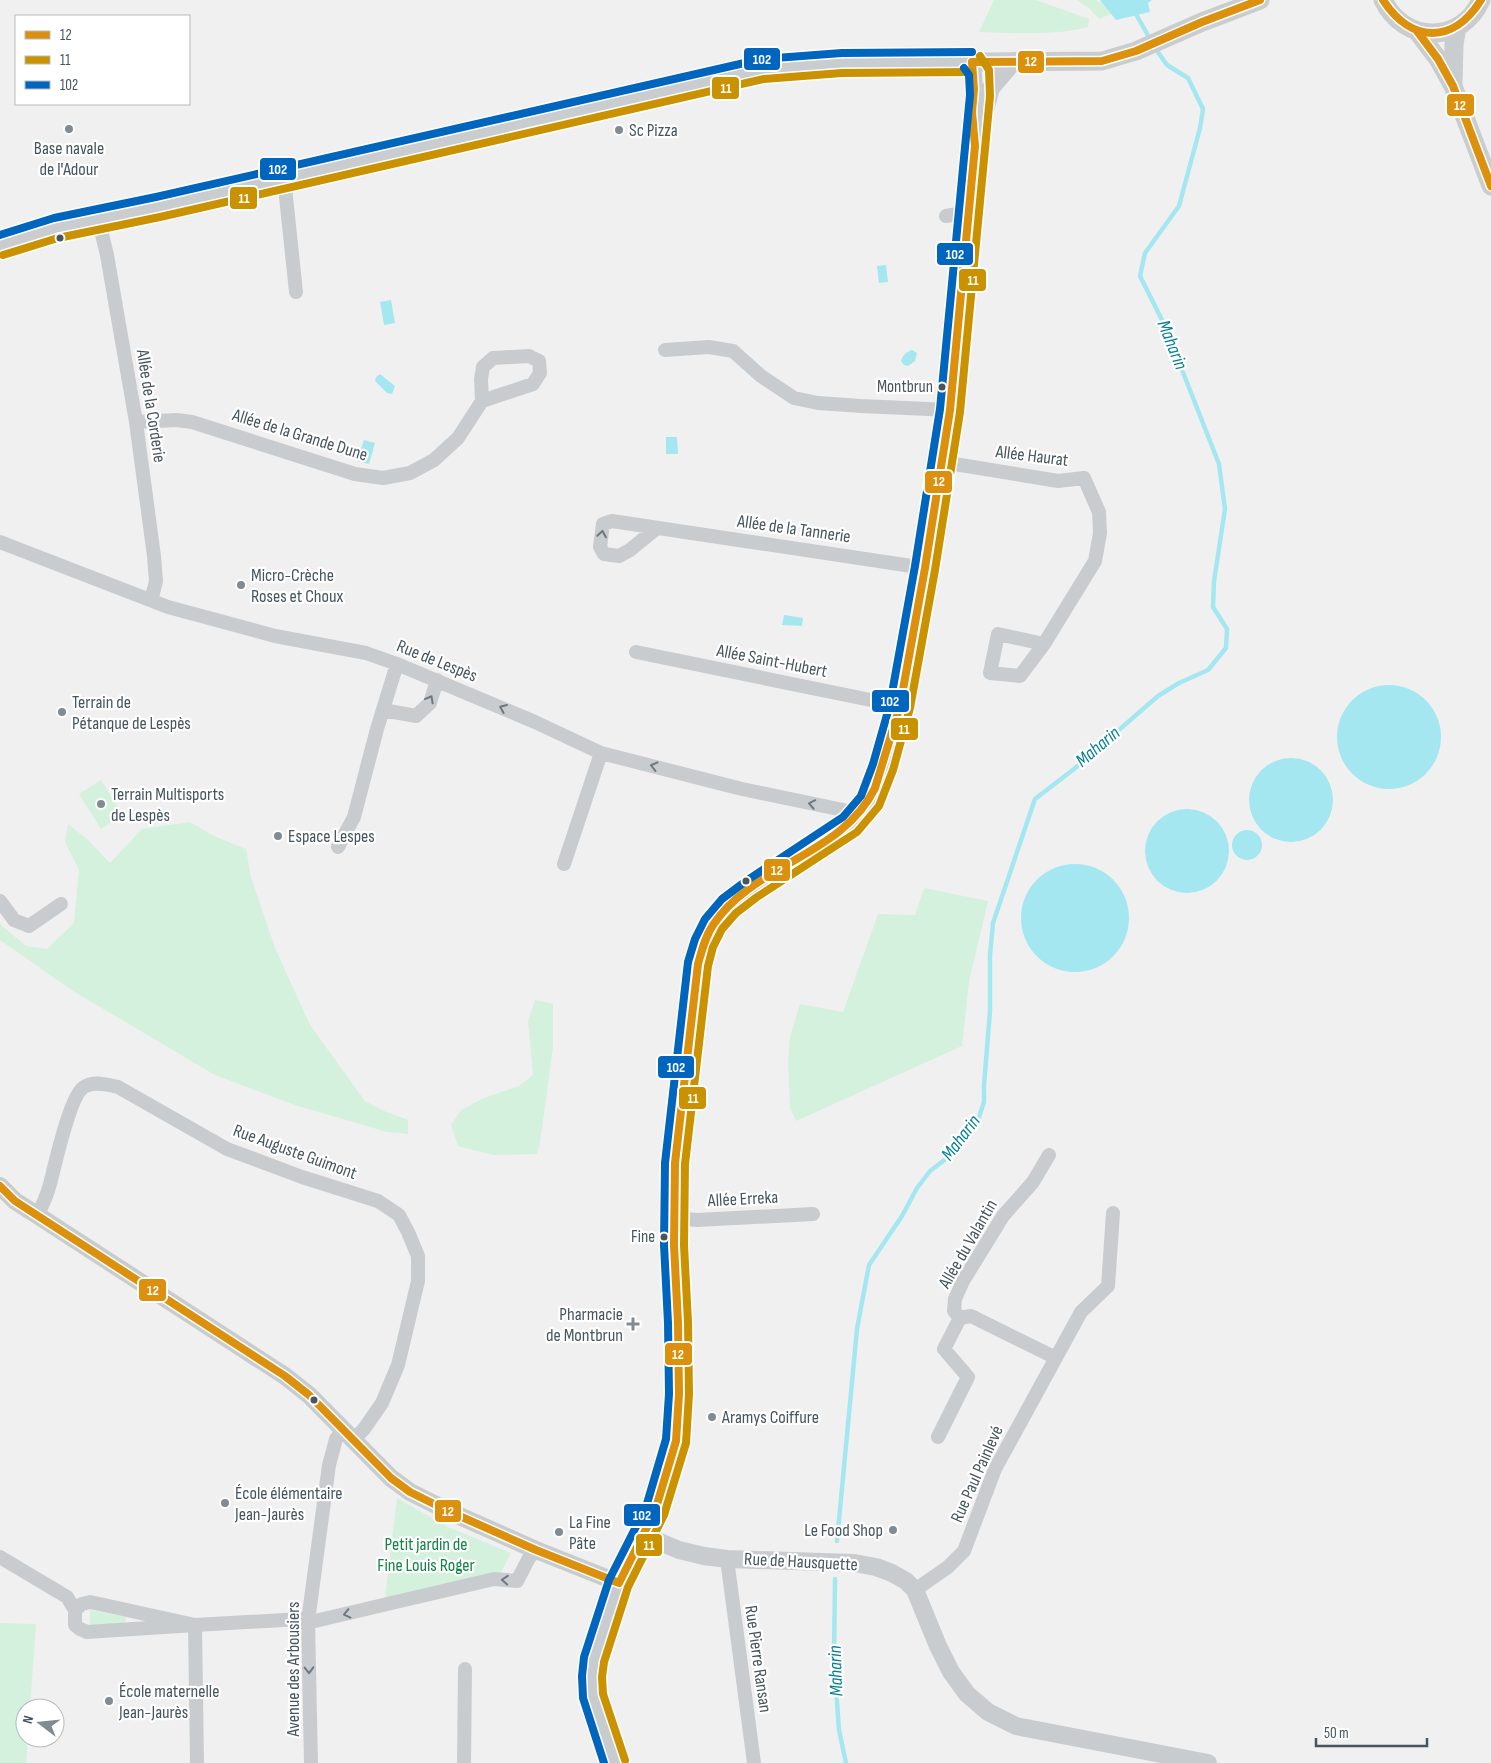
<svg xmlns="http://www.w3.org/2000/svg" width="1491" height="1763" viewBox="0 0 1491 1763" font-family="'Sofia Sans Condensed',sans-serif">
<rect width="100%" height="100%" fill="#f1f0f0"/>
<path fill="#d3f1dc" d="M994,0h42l53,19 -1,8c-34,9 -73,6 -109,5z
M1077,0h20l1,2h7l6,12 -12,5 -8,-9z
M101,780l22,35 -22,14 -22,-35z
M190,822l24,14 32,13 5,28 24,71 35,77 55,76 19,10 24,9v14l-21,-2 -92,-27 -80,-30 -142,-84 -73,-51v-16l26,22 21,3 27,-26 5,-53 -14,-28 3,-18 20,16 22,23 32,-34z
M924,888l64,13 -19,81 -7,64 -166,75 -6,-13 -2,-44 2,-27 10,-33 43,8 35,-98 37,1z
M535,1000l18,4v43l-13,96 -3,11 -44,1 -35,-9 -7,-21 10,-15 23,-12 35,-12 14,-11 -5,-54z
M397,1498l51,29 63,26 -11,21 -115,24z
M90,1610l36,7 -1,9 -35,2z
M0,1623l36,1 -6,84h-5v30h3l-2,25h-26z"/>
<path fill="#a5e7f1" d="M1100,0h52l-4,3 2,9 -34,8z
M886,265l2,17 -9,1 -2,-17z
M391,300l4,23 -11,2 -4,-23z
M912,350l5,3 -2,8 -7,5 -4,-1 -3,-4c2,-6 5,-9 11,-11z
M380,374l15,12 -3,8 -5,-1 -12,-12 1,-4z
M666,437h11l1,17h-12z
M364,440l11,3 -6,21 -12,-3z
M784,615l19,3 -1,8 -20,-1z
M1337 737a52 52 0 1 1 104 0a52 52 0 1 1-104 0Z
M1249 800a42 42 0 1 1 84 0a42 42 0 1 1-84 0Z
M1145 851a42 42 0 1 1 84 0a42 42 0 1 1-84 0Z
M1232 845a15 15 0 1 1 30 0a15 15 0 1 1-30 0Z
M1021 918a54 54 0 1 1 108 0a54 54 0 1 1-108 0Z"/>
<g fill="none" stroke-linecap="round" stroke-linejoin="round">
<path stroke="#a5e7f1" stroke-width="4.5" d="M1128,0l22,39
M837,1541l20,-212 12,-64 33,-49 15,-28 13,-17 25,-19 22,-29 7,-21v-17l6,-74v-56l3,-32 42,-124 39,-30 84,-73 21,-13 29,-13 18,-22 1,-19 -14,-22 1,-26 11,-72 -6,-45 -55,-140 -24,-48 5,-23 34,-47 21,-78 3,-19 -15,-31 -21,-13 -12,-17
M835,1579l-1,81 5,70 7,33"/>
<path stroke="#c9cccf" stroke-width="14" d="M284,178l12,114
M946,216l24,-4
M98,218l9,37 29,167 18,134 2,25 -3,12 -5,6
M665,350l44,-3 24,4 28,25 33,22 24,5 43,3 89,4
M136,422l41,-2 15,2 163,52 28,4 27,-5 24,-13 24,-22 24,-37 51,-17 7,-11 -1,-12 -10,-5 -36,2 -10,9 -2,12 1,22
M942,462l116,19 26,-3 15,34 1,21 -5,28 -51,83 -46,-10 -8,39 30,3 24,-32
M657,528l-27,22 -11,6 -15,-2 -4,-7 3,-23 9,-3 313,47
M0,542l168,65 107,29 91,17 31,11 138,58 66,31 141,36 106,22 10,6
M636,652l264,54
M383,710l33,6 14,-13 7,-23
M338,847l16,-30 23,-88 20,-65
M564,864l37,-111
M0,901l14,19 15,6 32,-22
M1049,1155l-16,27 -30,34 -40,65 -8,18 -1,12 6,7 11,-2 85,42
M37,1215c6,-10 10,-20 13,-31 5,-19 20,-89 34,-97 10,-6 23,-3 34,0l109,62 75,28 76,24 21,14 9,17 10,24v25l-20,84 -16,38 -18,26 -11,11
M674,1218l23,2 116,-6
M938,1437l30,-60 -24,-28 16,-31
M0,1557l67,40 8,13
M727,1559l27,204
M915,1590l33,-23 16,-16 31,-82 86,-157 27,-26 5,-73
M90,1602l5,1 100,22 -108,7 -7,-3 -5,-4v-15l7,-6z
M197,1763l-2,-138 106,-6 14,2 179,-42 23,2 12,-23 7,-8
M311,1763l-3,-142 21,-156 7,-26 7,-10
M464,1763l1,-94"/>
<path stroke="#c9cccf" stroke-width="18" d="M977,138l14,-50 23,-27
M0,1186l15,15 22,14 248,161 24,19 82,83 19,14 36,18 90,40 83,33
M643,1535l36,15 25,6 23,3 127,4 22,4 16,6 14,8 9,9 23,56 13,26 16,22 21,18 28,14 192,37
M615,1763l-22,-67 -1,-19 2,-17 25,-77 36,-72 21,-70 3,-47 -1,-71 -4,-78 1,-82 23,-199 6,-21 10,-20 15,-17 22,-17 99,-64 20,-24 13,-34 17,-61 25,-138 25,-158 20,-198 5,-66 -3,-34 2,-23 -2,-27"/>
<path stroke="#cacdd0" stroke-width="19" d="M1383,0c21,44 79,44 98,0
M1417,31l21,28 15,27 38,100
M1453,85l1,-41 3,-17
M0,245l56,-17 102,-21 605,-138 79,-6 260,-2 34,-10 66,-29 58,-22"/>
<defs>
<path id="bus-1" d="M1383,0c28,43 70,45 98,0
M1417,31l21,28 15,27 38,100
M0,1186l15,15 270,175 24,19 82,83 19,14 36,18 90,40 83,33
M619,1583l36,-72 21,-70 3,-47 -1,-71 -4,-78 1,-82 23,-199c4,-14 7,-27 15,-39 40,-61 129,-69 162,-137l25,-82 25,-138 25,-158 25,-264 -3,-34 2,-23 -2,-27 130,-1 34,-10 66,-29 58,-22"/>
<path id="bus-2" d="M3,255l55,-17 102,-21 604,-138 78,-6 130,-1
M625,1760l-22,-66 -1,-17 2,-15 24,-75 36,-72 22,-72 3,-49 -1,-72 -4,-77 1,-81 23,-198 5,-19 9,-18 14,-16 21,-16 100,-65 22,-26 14,-36 17,-62 25,-138 25,-158 30,-316 -1,-26 -9,-14"/>
<path id="bus-3" d="M0,235l54,-17 102,-21 606,-138 80,-6 130,-1
M604,1763l-21,-65 -1,-22 2,-19 25,-77 37,-73 20,-68 3,-45 -1,-71 -4,-78 1,-82 23,-201 7,-23 10,-20 17,-20 24,-18 97,-64 18,-21 12,-32 17,-60 25,-138 25,-157 30,-314 -1,-20 -5,-7"/>
</defs>
<use href="#bus-1" stroke="#fff" stroke-width="11"/>
<use href="#bus-2" stroke="#fff" stroke-width="11"/>
<use href="#bus-3" stroke="#fff" stroke-width="11"/>
<use href="#bus-1" stroke="#db900e" stroke-width="8"/>
<use href="#bus-2" stroke="#ca9200" stroke-width="8"/>
<use href="#bus-3" stroke="#0065bd" stroke-width="8"/>
</g>
<defs><path id="oneway-chevron" d="M-2-3.5L2.5 0L-2 3.5" fill="none" stroke-width="1.6" stroke-linecap="round" stroke-linejoin="round" transform="scale(1.25)"/></defs>
<g stroke="#6d7980">
<use href="#oneway-chevron" transform="translate(602 534) rotate(-81)"/>
<use href="#oneway-chevron" transform="translate(430 699) rotate(-61)"/>
<use href="#oneway-chevron" transform="translate(503 708) rotate(-157)"/>
<use href="#oneway-chevron" transform="translate(654 766) rotate(-166)"/>
<use href="#oneway-chevron" transform="translate(812 804) rotate(-169)"/>
<use href="#oneway-chevron" transform="translate(505 1580) rotate(-176)"/>
<use href="#oneway-chevron" transform="translate(347 1614) rotate(167)"/>
<use href="#oneway-chevron" transform="translate(309 1670) rotate(89)"/>
</g>
<g fill="#828b91" stroke="#fff" stroke-width="2">
<circle cx="69" cy="129" r="5"/>
<circle cx="619" cy="130" r="5"/>
<circle cx="241" cy="585" r="5"/>
<circle cx="62" cy="712" r="5"/>
<circle cx="101" cy="804" r="5"/>
<circle cx="278" cy="836" r="5"/>
<path d="M630.5 1316.5h5v5h5v5h-5v5h-5v-5h-5v-5h5z"/>
<circle cx="712" cy="1417" r="5"/>
<circle cx="225" cy="1503" r="5"/>
<circle cx="893" cy="1530" r="5"/>
<circle cx="559" cy="1532" r="5"/>
<circle cx="109" cy="1701" r="5"/>
</g>
<g fill="#46555e" stroke="#fff" stroke-width="2">
<circle cx="60" cy="238" r="4.5"/>
<circle cx="942" cy="387" r="4.5"/>
<circle cx="746" cy="881" r="4.5"/>
<circle cx="664" cy="1237" r="4.5"/>
<circle cx="314" cy="1400" r="4.5"/>
</g>
<g text-anchor="middle" dominant-baseline="central" stroke-width="4.5" stroke-linejoin="round" paint-order="stroke">
<g font-size="17" fill="#46555e" stroke="#fff" text-anchor="end">
<text x="933" y="387">Montbrun</text>
<text x="655" y="1237">Fine</text>
</g>
<g font-size="18" fill="#46555e" stroke="#fff" text-anchor="start">
<text x="629" y="130">Sc Pizza</text>
<text x="69" y="148" text-anchor="middle">Base navale<tspan x="69" dy="21">de l'Adour</tspan></text>
<text x="251" y="575">Micro-Crèche<tspan x="251" dy="21">Roses et Choux</tspan></text>
<text x="72" y="702">Terrain de<tspan x="72" dy="21">Pétanque de Lespès</tspan></text>
<text x="111" y="794">Terrain Multisports<tspan x="111" dy="21">de Lespès</tspan></text>
<text x="288" y="836">Espace Lespes</text>
<text x="623" y="1314" text-anchor="end">Pharmacie<tspan x="623" dy="21">de Montbrun</tspan></text>
<text x="722" y="1417">Aramys Coiffure</text>
<text x="235" y="1493">École élémentaire<tspan x="235" dy="21">Jean-Jaurès</tspan></text>
<text x="569" y="1522">La Fine<tspan x="569" dy="21">Pâte</tspan></text>
<text x="883" y="1530" text-anchor="end">Le Food Shop</text>
<text x="119" y="1691">École maternelle<tspan x="119" dy="21">Jean-Jaurès</tspan></text>
</g>
<g font-size="18" fill="#46555e" stroke="#fff">
<text transform="translate(151 406) rotate(81)">Allée de la Corderie</text>
<text transform="translate(300 435) rotate(17)">Allée de la Grande Dune</text>
<text transform="translate(1032 456) rotate(7)">Allée Haurat</text>
<text transform="translate(794 529) rotate(8)">Allée de la Tannerie</text>
<text transform="translate(437 661) rotate(22)">Rue de Lespès</text>
<text transform="translate(772 661) rotate(11)">Allée Saint-Hubert</text>
<text transform="translate(295 1152) rotate(20)">Rue Auguste Guimont</text>
<text transform="translate(743 1199) rotate(-3)">Allée Erreka</text>
<text transform="translate(968 1244) rotate(-60)">Allée du Valantin</text>
<text transform="translate(977 1474) rotate(-66)">Rue Paul Painlevé</text>
<text transform="translate(801 1562) rotate(3)">Rue de Hausquette</text>
<text transform="translate(758 1659) rotate(82)">Rue Pierre Ransan</text>
<text transform="translate(293 1669) rotate(-90)">Avenue des Arbousiers</text>
</g>
<g font-size="18" fill="#118543" stroke="#fff">
<text x="426" y="1544">Petit jardin de<tspan x="426" dy="21">Fine Louis Roger</tspan></text>
</g>
<g font-size="19" font-style="italic" fill="#068094" stroke="#fff">
<text transform="translate(1172 345) rotate(68)">Maharin</text>
<text transform="translate(1098 747) rotate(-40)">Maharin</text>
<text transform="translate(961 1138) rotate(-53)">Maharin</text>
<text transform="translate(836 1671) rotate(-92)">Maharin</text>
</g>
</g>
<g stroke="#fff" stroke-width="2">
<rect x="743" y="47" width="38" height="24" rx="5" fill="#0065bd"/>
<rect x="1017" y="50" width="28" height="24" rx="5" fill="#db900e"/>
<rect x="711" y="76" width="29" height="24" rx="5" fill="#ca9200"/>
<rect x="1446" y="93" width="29" height="24" rx="5" fill="#db900e"/>
<rect x="259" y="157" width="38" height="24" rx="5" fill="#0065bd"/>
<rect x="229" y="186" width="29" height="24" rx="5" fill="#ca9200"/>
<rect x="936" y="242" width="38" height="24" rx="5" fill="#0065bd"/>
<rect x="958" y="268" width="29" height="24" rx="5" fill="#ca9200"/>
<rect x="924" y="470" width="29" height="24" rx="5" fill="#db900e"/>
<rect x="871" y="689" width="39" height="24" rx="5" fill="#0065bd"/>
<rect x="890" y="717" width="29" height="24" rx="5" fill="#ca9200"/>
<rect x="763" y="858" width="28" height="24" rx="5" fill="#db900e"/>
<rect x="657" y="1055" width="38" height="24" rx="5" fill="#0065bd"/>
<rect x="678" y="1086" width="29" height="24" rx="5" fill="#ca9200"/>
<rect x="138" y="1278" width="29" height="24" rx="5" fill="#db900e"/>
<rect x="664" y="1342" width="29" height="24" rx="5" fill="#db900e"/>
<rect x="434" y="1499" width="28" height="24" rx="5" fill="#db900e"/>
<rect x="623" y="1503" width="38" height="24" rx="5" fill="#0065bd"/>
<rect x="635" y="1533" width="28" height="24" rx="5" fill="#ca9200"/>
</g>
<g font-size="14" text-anchor="middle" font-weight="bold" fill="#fff">
<text x="762" y="64">102</text>
<text x="1031" y="66">12</text>
<text x="726" y="93">11</text>
<text x="1460" y="110">12</text>
<text x="278" y="174">102</text>
<text x="244" y="203">11</text>
<text x="955" y="259">102</text>
<text x="973" y="285">11</text>
<text x="939" y="486">12</text>
<text x="890" y="706">102</text>
<text x="904" y="734">11</text>
<text x="777" y="875">12</text>
<text x="676" y="1072">102</text>
<text x="693" y="1103">11</text>
<text x="153" y="1295">12</text>
<text x="678" y="1359">12</text>
<text x="448" y="1516">12</text>
<text x="642" y="1520">102</text>
<text x="649" y="1550">11</text>
</g>
<rect x="15" y="15" width="175" height="90" fill="#ffffff" stroke="#b5bbbf"/>
<rect x="25" y="31" width="25" height="8" fill="#db900e" stroke="#b5bbbf"/>
<text x="60" y="40" font-size="15" fill="#46555e">12</text>
<rect x="25" y="56" width="25" height="8" fill="#ca9200" stroke="#b5bbbf"/>
<text x="60" y="65" font-size="15" fill="#46555e">11</text>
<rect x="25" y="81" width="25" height="8" fill="#0065bd" stroke="#b5bbbf"/>
<text x="60" y="90" font-size="15" fill="#46555e">102</text>
<g transform="translate(40 1723) rotate(286)"><circle r="24" fill="#ffffff" stroke="#b5bbbf"/>
<path d="M0-4L9 19L0 12L-9 19Z" fill="#828b91"/>
<text y="-8" font-size="14" font-weight="bold" text-anchor="middle" fill="#46555e">N</text>
</g>
<path d="M1316 1738v8h111v-8" fill="none" stroke="#46555e" stroke-width="2.5"/>
<text x="1324" y="1738" font-size="15" fill="#46555e" stroke="#ffffff" stroke-width="4" paint-order="stroke">50 m</text>
</svg>
